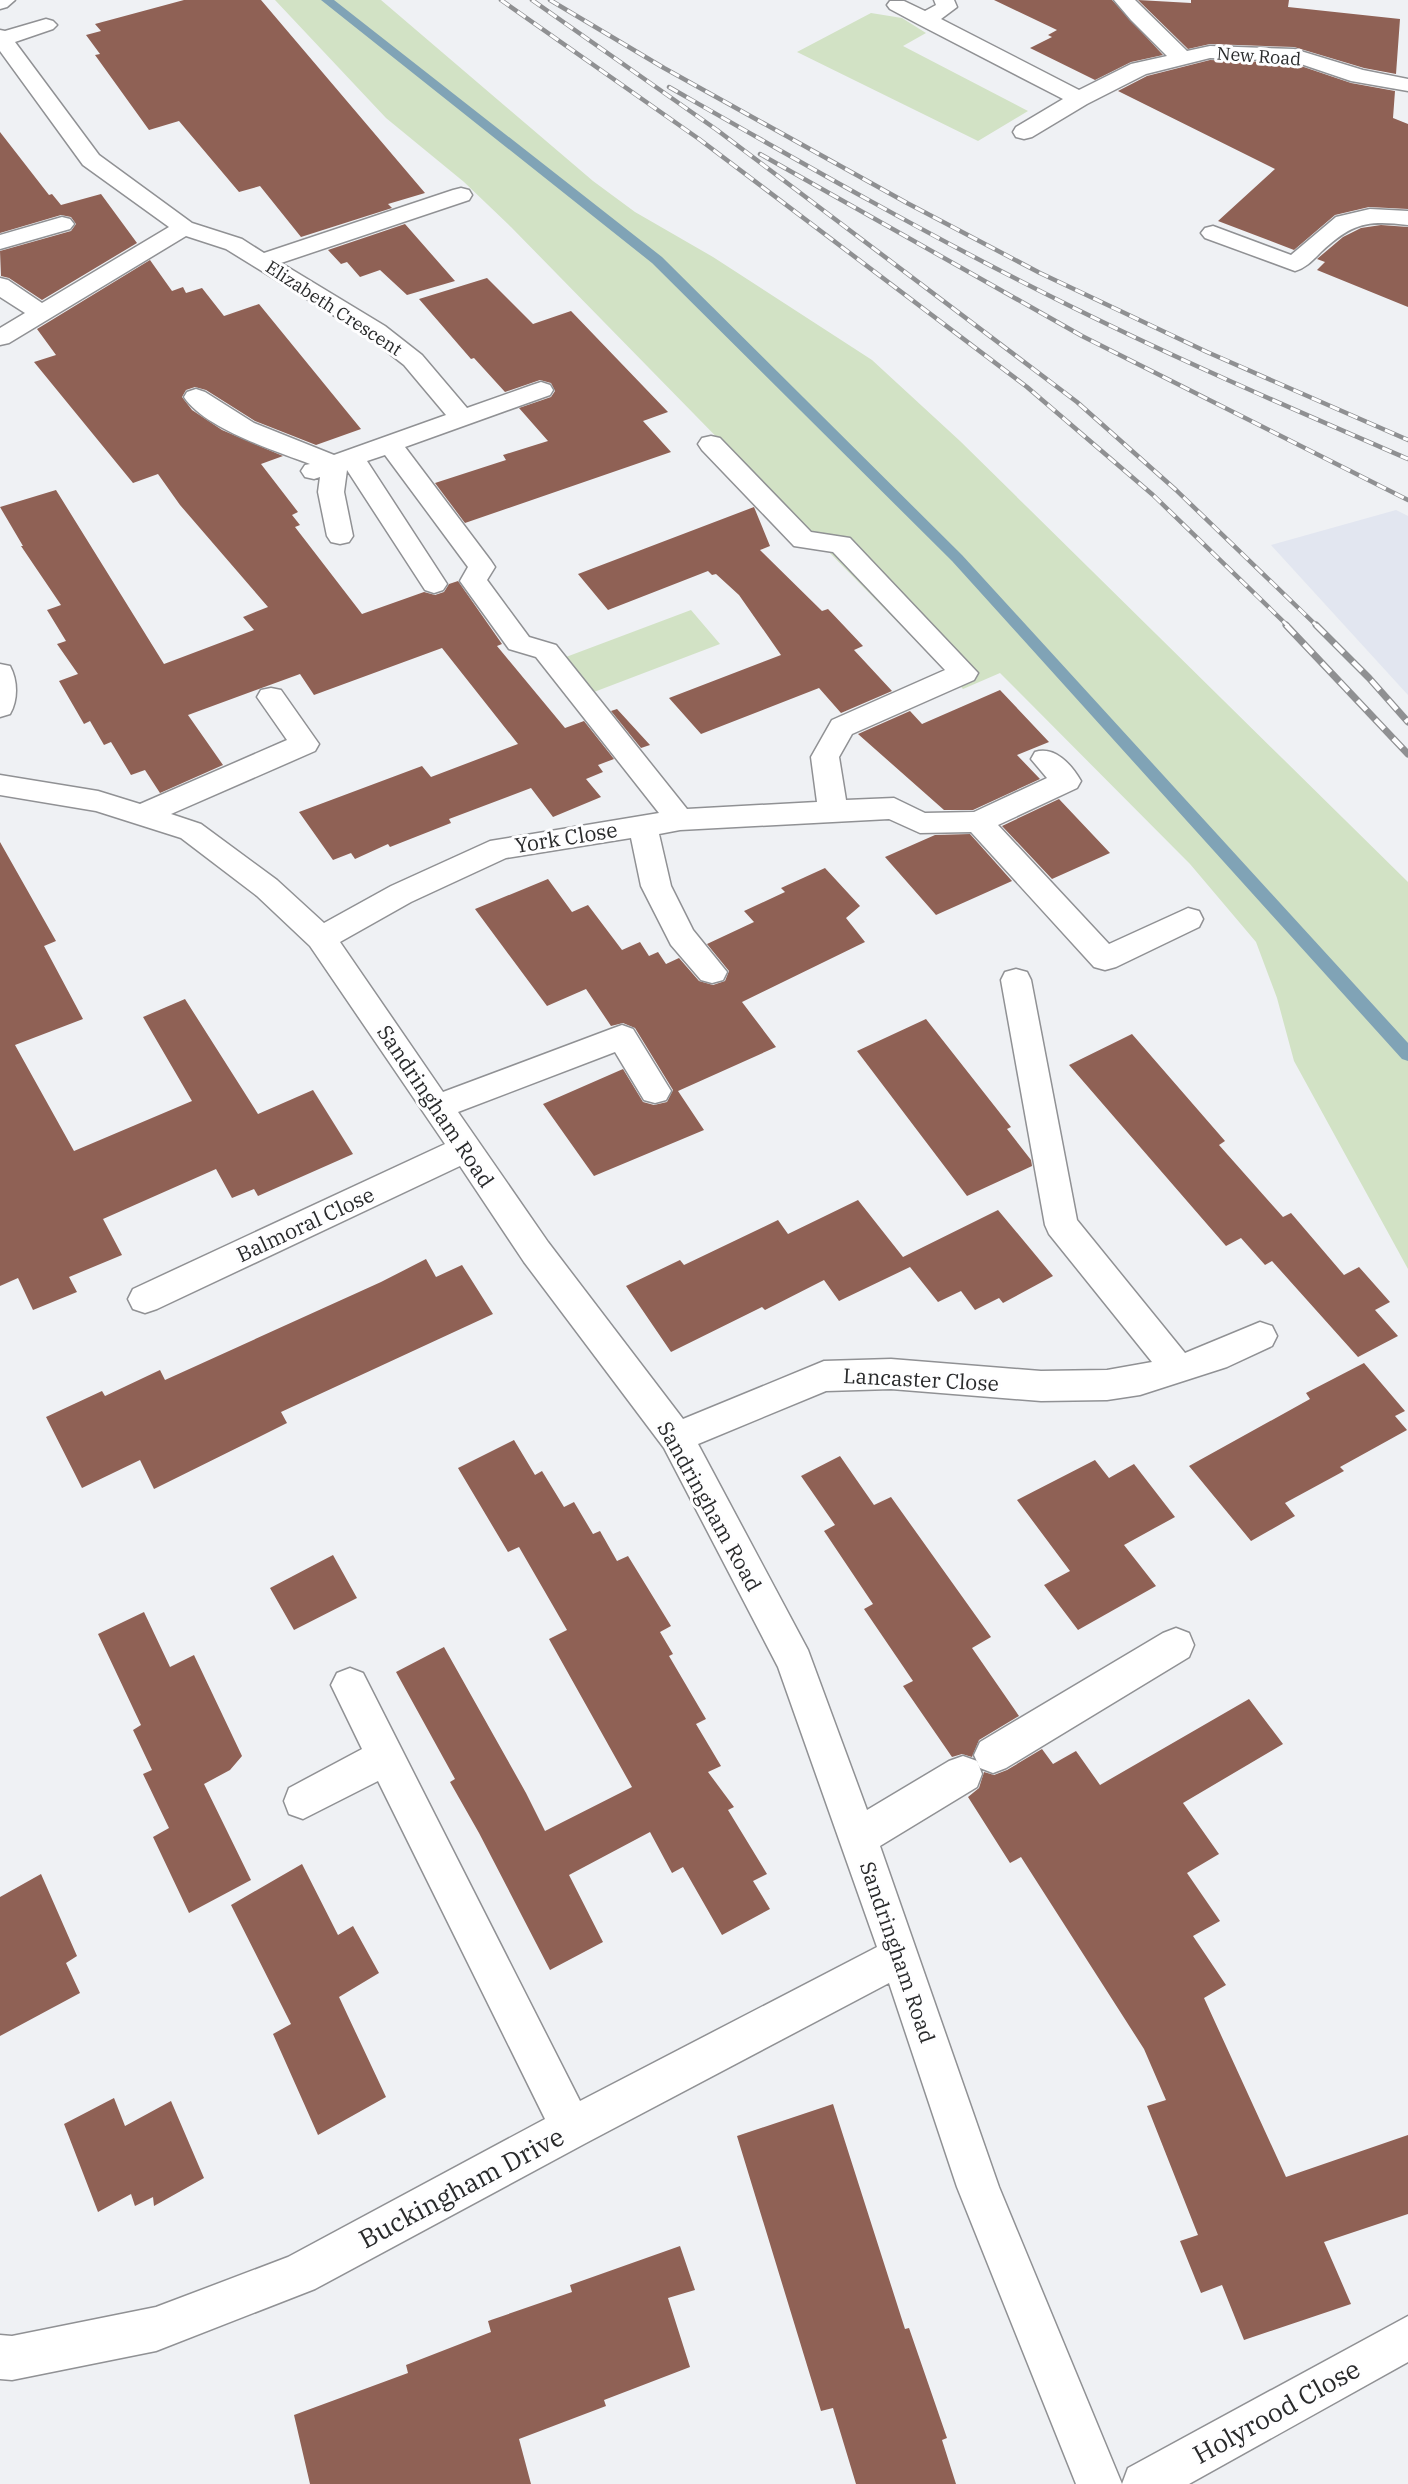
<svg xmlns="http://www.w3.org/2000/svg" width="1408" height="2484" viewBox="0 0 1408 2484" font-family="'IBM Plex Serif',serif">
<rect width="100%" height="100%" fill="#eff1f4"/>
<path fill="#e2e6f0" d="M1396,510l12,6v179l-137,-150z"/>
<path fill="#d2e2c5" d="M275,0h106l212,181 42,31 78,45 159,103 88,81 448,441v387l-114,-208 -17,-63 -21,-56 -66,-78 -190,-191 -37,16 -452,-462 -47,-45 -78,-64z
M871,13l31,5 24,15 -23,13 125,65 -50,30 -181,-89z
M691,610l29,34 -126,48 -28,-35z"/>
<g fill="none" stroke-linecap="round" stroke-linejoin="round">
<path fill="#80a3b6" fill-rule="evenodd" d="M321,0h13l328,257 300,298 446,488v18l-6,-2 -450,-498 -300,-298z"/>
</g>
<path fill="#8f6155" d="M184,0h77l164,193 -37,11 4,4 -91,29 -41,-51 -21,6 -60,-71 -30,9 -54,-75 5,-1 -14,-19 15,-4 -6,-7z
M994,0h118l51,55 -32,7 -36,18 -65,-32 22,-11 -4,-2 9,-5z
M1138,0l53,3v-3h98l-1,7 112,12 -4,55 -32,-6 -70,-21 -84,-3 -22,5z
M1210,60l82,3 59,20 44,8 -2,27 15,6v85l-39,-2 -34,8 -41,35 -76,-29 57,-52 -157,-78 29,-15z
M0,132l49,63 3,-1 9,11 40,-11 36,49 -95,57 -33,-22 -8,-2 -1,-25 71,-20 5,-7 -5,-7 -10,-2 -61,18z
M405,224l50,57 -48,14 -27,-25 -20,7 -13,-15 -6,2 -13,-14z
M1381,225l27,2v80l-91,-37 8,-8 -8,-3 26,-22 18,-9z
M150,260l22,31 11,-4 3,6 16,-5 22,28 35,-12 102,125 -45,16 -61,-24 -49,-31 -11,-3 -9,3 -4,7 10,13 30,20 61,26 -22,8 37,48 -6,3 8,10 -5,2 67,87 62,-22 11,3 9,-3 5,-8 9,-3 44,63 -5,2 68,82 19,-7 30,38 -16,6 5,7 -17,7 15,18 -48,20 -22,-29 -82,31 2,4 -61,24 -2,-3 -33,15 -4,-6 -18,7 -34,-48 123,-46 9,11 87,-33 -76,-96 -128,47 -14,-21 -112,41 35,50 -63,28 -15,-23 -14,5 -20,-33 -7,3 -14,-24 -6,3 -25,-43 19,-7 -21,-30 9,-3 -19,-31 14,-5 -40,-59h2l-23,-39 56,-17 108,174 90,-34 -11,-13 25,-10 -88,-102 -22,-31 -25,9 -99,-121 22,-7 -19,-26z
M487,278l46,46 38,-13 97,101 -25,9 28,31 -206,71 -30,-40 71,-23 -3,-5 45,-14 -29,-33 32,-11 4,-6 -4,-8 -11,-3 -35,12 -31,-34 -3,1 -52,-60z
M754,507l16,39 -10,4 62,61 6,-2 35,37 -9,4 38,41 -51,22 -22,-25 -118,46 -32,-36 112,-43 -42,-60 -23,-21 -4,1 -4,-4 -100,39 -30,-36z
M1000,690l49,52 -32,13 23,24 -67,31h-29l-86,-76 52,-23 12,13z
M617,709l33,36 -9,3 -30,-37z
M1059,799l51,54 -58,26 -50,-53z
M970,834l42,47 -76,34 -51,-58 50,-22z
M0,842l56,99 -12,5 39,73 -68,26 59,106 118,-50 -49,-84 42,-18 73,115 55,-24 40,64 -95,42 -4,-7 -22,9 -16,-29 -113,50 19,36 -53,22 8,15 -44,18 -15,-32 -18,8z
M825,868l35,38 -14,12 19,24 -123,60 34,45 -98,44 26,39 -110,46 -51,-72 80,-35 20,33 11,3 13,-3 6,-12 -38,-62 -12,-5 -12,3 -25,-37 -39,17 -72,-97 73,-30 24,33 16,-7 34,45 18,-8 9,14 9,-4 8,12 13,-6 20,23 14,4 12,-4 4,-10 -22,-27 47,-22 -10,-11 41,-19 -4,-4z
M926,1019l85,108 -4,2 24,31 1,6 -65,30 -110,-145z
M1132,1034l93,107 -6,4 64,72 8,-4 53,62 15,-8 31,35 -15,8 23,26 -40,21 -86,-96 -7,4 -24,-27 -15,8 -157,-181z
M858,1200l45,57 95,-47 55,66 -50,27 -4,-5 -24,12 -14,-19 -23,11 -28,-35 -71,34 -15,-21 -59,30 -3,-3 -91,45 -45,-66 54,-26 4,5 94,-45 10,14z
M426,1259l10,18 26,-12 31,49 -212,98 6,11 -133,66 -14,-29 -58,28 -36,-71 56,-26 3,5 55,-26 5,10 216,-98z
M1364,1363l41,48 -10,5 12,14 -67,37 4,4 -59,32 10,13 -44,25 -62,-75 121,-67 -4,-6z
M514,1440l21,35 7,-4 22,36 10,-5 19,32 7,-3 17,30 11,-5 43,70 -11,6 13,22 -4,2 37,63 -10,5 25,42 -13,6 26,35 -6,3 39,64 -14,7 17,28 -48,26 -39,-68 -11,6 -22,-41 -81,43 34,67 -53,28 -71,-137 -29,-51 5,-3 -59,-107 48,-25 82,146 19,38 87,-44 -83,-148 18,-9 -48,-83 -11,5 -50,-84z
M840,1456l34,49 17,-8 100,140 -19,11 47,68 -40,24 -7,17 -10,-3 -10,3 -49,-71 10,-5 -49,-72 9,-5 -49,-73 11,-6 -34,-49z
M1095,1460l14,18 25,-14 41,53 -51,28 32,41 -78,44 -34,-45 26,-14 -53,-71z
M333,1555l24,43 -63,32 -24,-42z
M144,1612l26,55 24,-12 48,101 -12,14 -26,14 47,96 -62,33 -36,-76 16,-9 -26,-54 9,-4 -19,-40 8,-5 -43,-91z
M1249,1699l34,45 -100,59 36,51 -32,19 33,48 -27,15 33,49 -22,13 82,179 122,-42v79l-84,28 27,62 -107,36 -22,-55 -21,8 -21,-52 18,-6 -51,-129 19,-6 -22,-51 -123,-192 -11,6 -42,-66 11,-9 5,-16 10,3 13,-5 35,-21 11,15 23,-13 24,34z
M302,1864l36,71 15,-9 26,47 -40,24 47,100 -68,38 -45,-101 18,-10 -60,-119z
M41,1874l36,82 -11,7 14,30 -80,43v-139z
M114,2098l11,28 46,-25 33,77 -50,28 -1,-9 -18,9 -4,-12 -33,18 -34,-88z
M833,2104l72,225 4,-1 38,110 -5,2 14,44h-100l-23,-76 -12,3 -84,-275z
M680,2246l15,44 -27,8 22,69 -86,33 2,6 -87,33 12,45h-221l-16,-69 114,-42 -2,-8 85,-33 -3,-11 84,-29 -2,-7z"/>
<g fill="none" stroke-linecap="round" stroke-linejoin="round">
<defs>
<path id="minor" d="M0,0h15l-8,7 -7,2z
M934,0h20l3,7 -16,12 138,71 52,-26 36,-8 -36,-36 -17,-20h21l52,51 23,-5 84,3 69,21 45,9v12l-57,-10 -59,-20 -82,-3 -64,16 -59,30 -55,33 -8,2 -8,-2 -3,-5 3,-5 47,-28 -145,-75 -28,-15 -3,-4 3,-4h14l21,10 11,-6z
M46,19l7,2 4,4 -4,4 -38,13 84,113 93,68 50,16 22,14 189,-63 8,-2 8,2 3,5 -3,5 -188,63 104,63 37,29 45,53 65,-23 9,-3 9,3 3,5 -3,5 -145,52 86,114 4,6 -8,13 42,57 27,8 131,164 130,-7 -6,-45 21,-37 113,-50 -112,-118 -39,-6 -92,-96 -4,-6 4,-6 9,-2 9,2 91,94 39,6 128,135 -4,7 -122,54 -13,23 7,43 48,-2 31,15 49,-1 73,-34 -16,-19 4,-7c20,-6 36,12 46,29l-4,7 -79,37 111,119 79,-36 11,3 4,8 -4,8 -83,40 -11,3 -11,-3 -123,-135 -51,1 -31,-14 -209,11 -21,4 12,52 22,44 34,42 -4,8 -11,3 -11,-3 -30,-35 -30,-59 -10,-48 -125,20 -95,44 -71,40 103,150 168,-63 11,-4 11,4 38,62 -5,9 -11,3 -11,-3 -29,-48 -157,60 90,130 135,177 141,-58 67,-2 150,12 66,-1 45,-8 -103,-128 -4,-9 -44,-245 4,-8 11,-3 11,3 4,8 46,240 108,133 75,-31 12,4 5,10 -5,10 -45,21 -87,28 -33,5 -66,1 -150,-12 -65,2 -128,53 110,206 59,160 82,-49 14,-5 14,5 5,13 -5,13 -97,59 119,341 123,297 6,-16 280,-152v46l-219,122h-113l-119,-297 -68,-204 -303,160 -271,146 -159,62 -144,29 -12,-1v-44l12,1 144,-29 132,-50 257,-138 -167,-338 -75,38 -14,-5 -5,-13 5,-13 73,-39 -31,-64 6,-12 13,-5 13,5 217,428 297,-154 -99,-280 -114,-219 -140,-186 -64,-96 -303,143 -12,4 -12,-4 -5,-10 5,-10 312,-145 -135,-198 -53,-50 -76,-58 -85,-27 -96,-16v-20l98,16 42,13 147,-64 -30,-43 4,-7 10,-2 10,2 38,54 -4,7 -144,63 30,10 76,56 47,43 67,-37 99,-45 169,-28 -123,-156 -27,-8 -49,-68 8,-14 -83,-112 -18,6 80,123 -4,6 -9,3 -9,-3 -78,-120 -3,22 9,44 -4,6 -9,2 -9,-2 -4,-6 -9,-44 2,-15 -6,2 -9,-2 -4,-6 4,-6 5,-1c-35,-13 -106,-36 -126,-67l3,-5 9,-3 9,3 49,31 80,32 112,-40 -42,-50 -37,-29 -141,-87 -40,-13 -177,107 -9,2v-17l25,-15 -25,-16v-19l8,2 34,23 127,-76 -86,-62 -83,-114v-21l5,1z
M1370,209l38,2v14c-41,-5 -56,-2 -87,27 -8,8 -15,16 -26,19l-90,-33 -4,-5 4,-5 8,-2 78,29 45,-38z
M62,217l8,2 4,5 -4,5 -70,20v-14z
M0,664l10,2c8,15 8,34 0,48l-10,3z
M1176,1628l13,5 5,12 -5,12 -183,111 -13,5 -13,-5 -6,-13 6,-13 183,-109z"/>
</defs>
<use href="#minor" stroke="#909194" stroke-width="3"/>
<use href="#minor" fill="#fff" fill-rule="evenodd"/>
<defs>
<path id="rail-far1" d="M501,0l198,139 328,248 126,108 135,131
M532,0l185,130 360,272 99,88 141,136
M550,0l114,68 243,135 133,70 167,79 201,88
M669,87c126,72 251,144 381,209 117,59 238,111 358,163
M760,154l322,182 326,164"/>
<path id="rail" d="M1286,625l122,129
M1316,625l53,53 39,44"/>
</defs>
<use href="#rail-far1" stroke="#8f9092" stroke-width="4.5"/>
<use href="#rail" stroke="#8f9092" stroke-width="7"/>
<use href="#rail-far1" stroke="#fefeff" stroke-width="3" stroke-dasharray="10" stroke-linecap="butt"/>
<use href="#rail" stroke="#fefeff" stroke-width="4.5" stroke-dasharray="13" stroke-linecap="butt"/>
</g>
<g text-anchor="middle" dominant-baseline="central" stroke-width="6" stroke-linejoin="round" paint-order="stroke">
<g font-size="18" fill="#292a2b" stroke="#fefeff">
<text transform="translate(1259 56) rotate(4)">New Road</text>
<text transform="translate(334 308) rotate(33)">Elizabeth Crescent</text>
</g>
<g font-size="21" fill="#292a2b" stroke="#fefeff">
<text transform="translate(566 837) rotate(-9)">York Close</text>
<text transform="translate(436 1106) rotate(56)">Sandringham Road</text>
<text transform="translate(305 1224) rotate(-25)">Balmoral Close</text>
<text transform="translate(921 1379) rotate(3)">Lancaster Close</text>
<text transform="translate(710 1506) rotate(61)">Sandringham Road</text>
<text transform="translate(898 1952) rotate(71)">Sandringham Road</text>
</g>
<g font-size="26" fill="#292a2b" stroke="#fefeff">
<text transform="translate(461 2187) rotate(-28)">Buckingham Drive</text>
<text transform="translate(1276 2411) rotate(-29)">Holyrood Close</text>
</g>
</g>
</svg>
